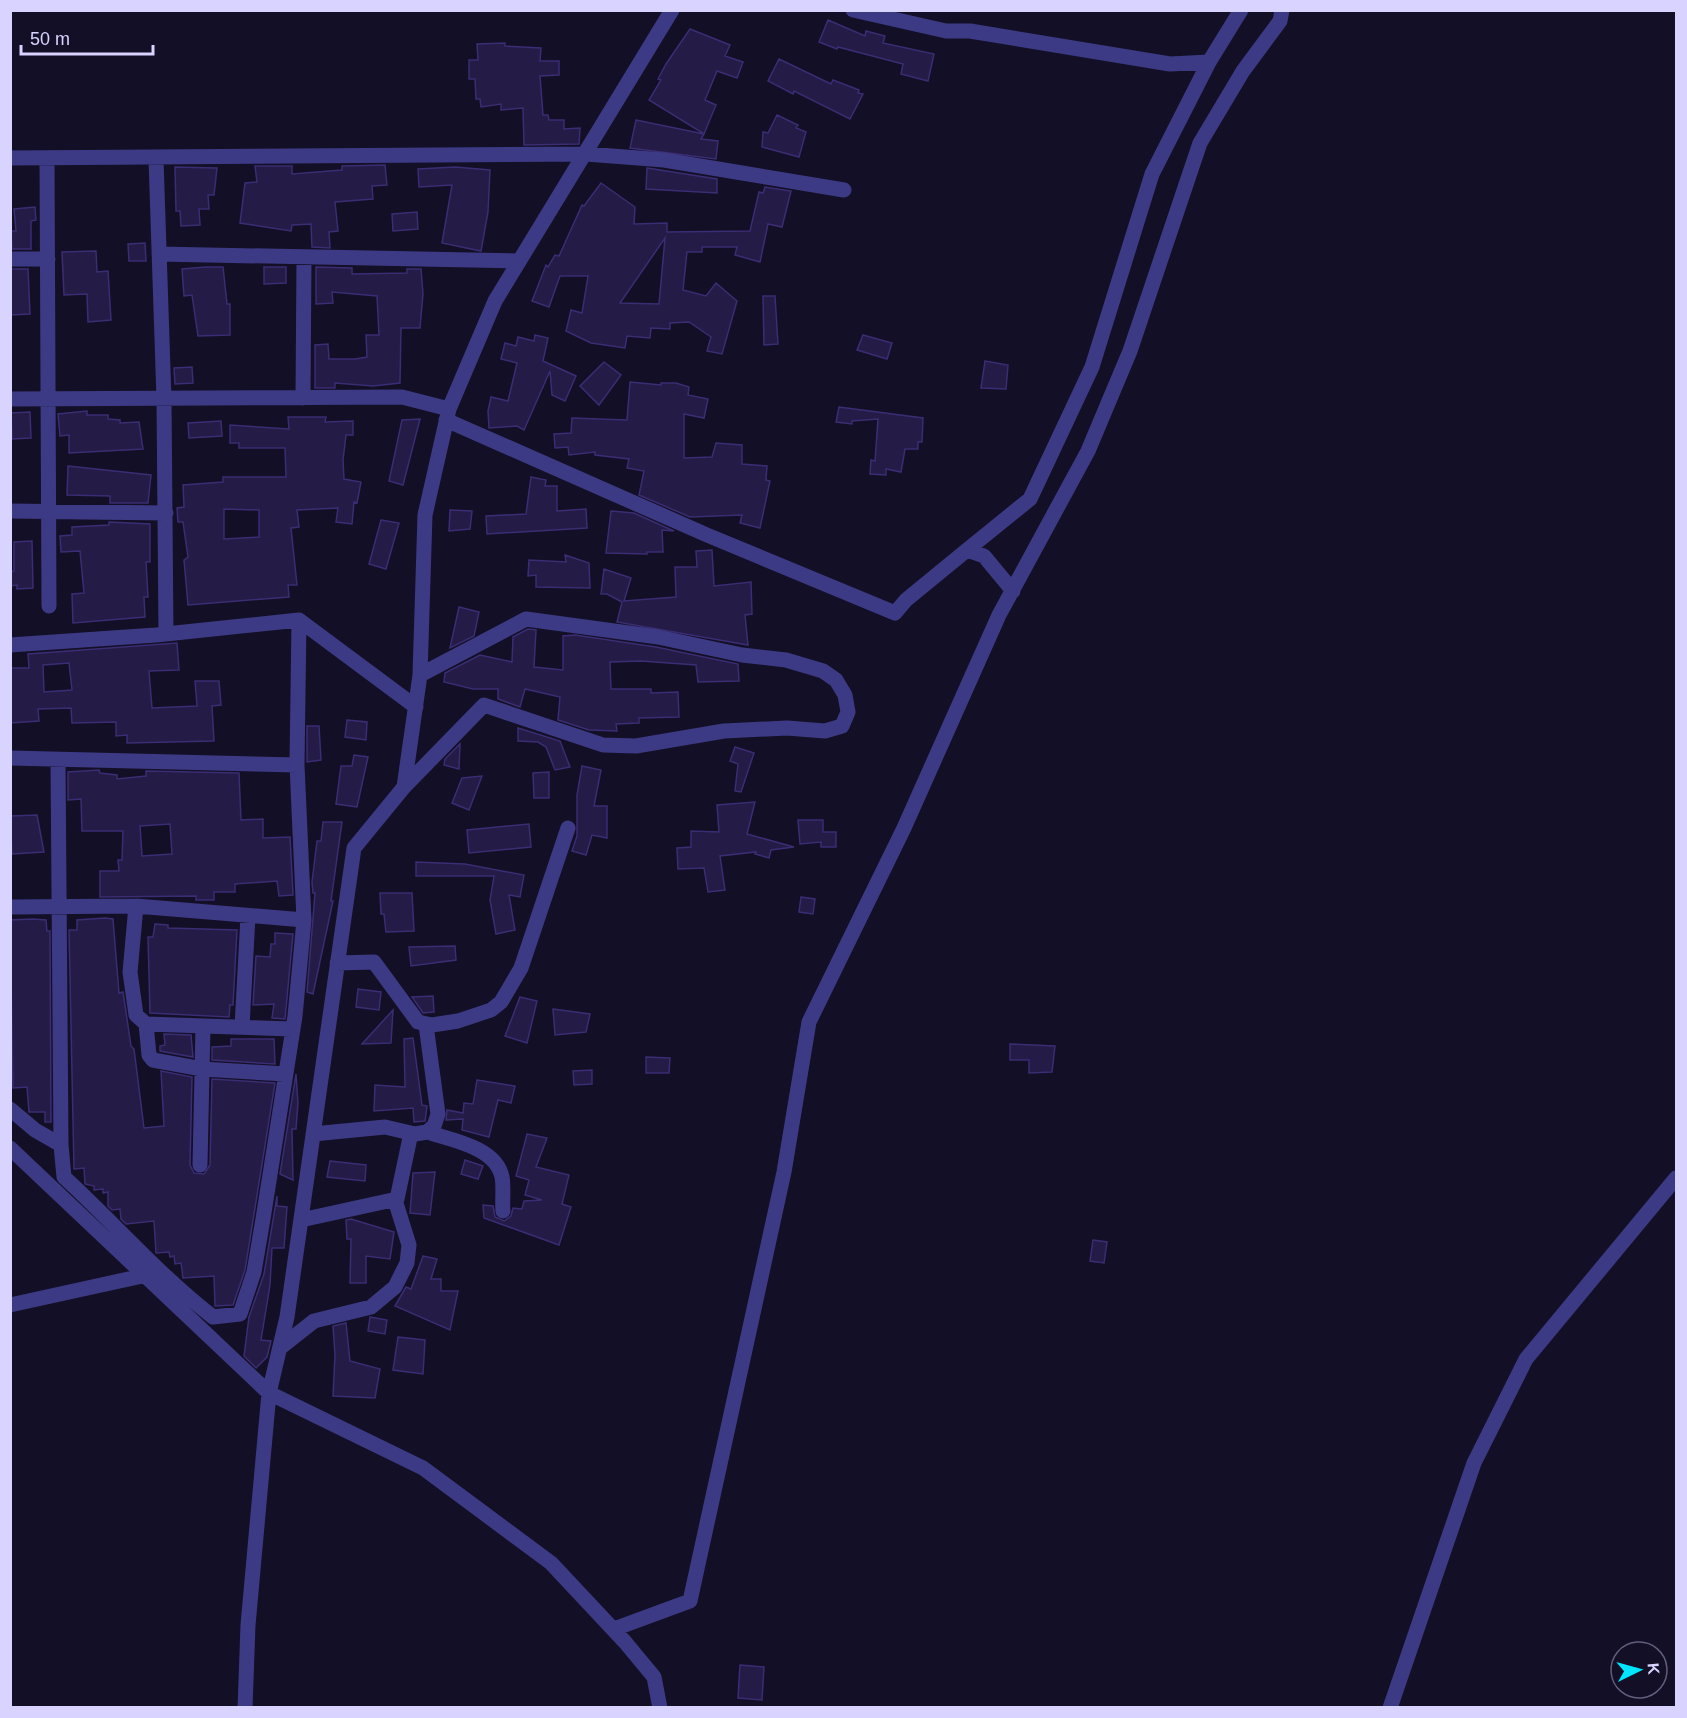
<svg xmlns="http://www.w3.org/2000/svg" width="1687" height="1718" viewBox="0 0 1687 1718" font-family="Helvetica,sans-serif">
<rect width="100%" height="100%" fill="#130f26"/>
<path fill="#241b47" stroke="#3b2d73" stroke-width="1.5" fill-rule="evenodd" d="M828,20l37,16 1,-5 19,5 -2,7 51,11 -6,27 -27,-7 2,-10 -65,-17 -1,2 -18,-7z
M690,29l40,16 -5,11 18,6 -6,16 -20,-7 -12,29 11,5 -12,29 -55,-34 12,-20 -3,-1 8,-15z
M505,43v3l36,2 -1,13h19v14l-19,1 3,39h5l1,5h15v9l16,-1 -1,16 -55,1 -1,-37 -22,2v-6l-20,3 -1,-8h-4l-1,-20h-6v-19h9l-1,-16z
M779,59l52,25 2,-4 26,10 -1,3 5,1 -13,25 -56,-28 -1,3 -25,-13z
M777,115l21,10 -2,3 10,4 -7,25 -37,-10 1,-15 5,1z
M636,120l68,14 -3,5 17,2 -2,18 -86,-11z
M385,165l2,20 -15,1 1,13 -38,3 3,29 -9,1 1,16 -18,-1 -1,-23 -19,1 -1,6 -51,-8 5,-40 12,-1 -2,-16h37v8l50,-4v-4z
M175,167l42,1 -3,27h-6l1,14h-10l1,16 -19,1 -1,-15h-4z
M455,167l35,3 -2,42 -7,39 -39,-8 10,-58 -33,2 -1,-18z
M647,168l70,11v14l-71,-4z
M601,183l34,24 -1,17 33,-1v9l83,-1 9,-39 4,1 2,-6 26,4 -9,36 -14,-3 -8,38 -25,-7 2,-8h-35v5h-15l-4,38 23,6 10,-13 21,18 -15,53 -15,-3 4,-14 -22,-15 -19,1v6l-19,-1 -1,10 -23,-2 -2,12 -34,-5 -25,-12 5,-21 11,3 6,-37h-28l-11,31 -17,-6 14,-36 2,2 7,-12 4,1 23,-51 2,1zM665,238l-6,66 -39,-1z
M35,207l1,13 -5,1v28h-19l-1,-18h5l-2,-22z
M417,212l1,17 -25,2 -1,-17z
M145,243l1,18h-17l-1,-17z
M96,251l1,21 11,-1 3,49 -23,2 -1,-28 -23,1 -2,-43z
M206,267h17l4,37h3v31l-32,1 -6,-41 -8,1 -2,-27z
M264,267h22v16l-22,1z
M316,267l36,1v6l55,-1v-4h14l2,25 -3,34h-19l-1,55 -27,3 -38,-3v5h-20v-43l13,-1 1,15h26l12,-2 -1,-22h13l-2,-39 -45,-4 1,11 -17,1z
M10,269h18l2,45 -20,1z
M763,296h12l3,48 -14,1z
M535,335l13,3 -5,23 33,15 -11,25 -13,-6 -2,-24 -26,59 -7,-4 -28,2 -1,-17 3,-14 17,4 9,-38 -16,-4 4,-16 11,3 2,-9 16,4z
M863,335l29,8 -5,16 -30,-9z
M985,361l23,4 -2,24 -25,-1z
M604,362l17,13 -22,30 -19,-19z
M192,367l1,16 -18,1 -1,-16z
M630,382l31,3v-2h15l13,4 -1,8 20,4 -4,19 -20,-4v44l28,-1 4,-14 26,2v19l25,2 -1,14 4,1 -10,47 -20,-5 2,-8 -52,2 -51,-22 5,-24 -17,-3 2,-9 -34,-4v-3l-26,3 -1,-8 -13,1 -1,-14 17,-1 1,-15 55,2z
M839,407l84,11 -1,24h-4v7h-13l-4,23 -15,-3v6l-16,-1 1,-14 4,1 3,-42 -26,2v3l-16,-2z
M87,411v4h21v4l12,1v3l19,-1 4,27 -74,4v-18l-9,1 -2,-22z
M30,412l1,26 -19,1 -1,-26z
M288,417h38l-1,5 28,-1v14h-7l-3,25 1,19 17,3 -4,21 -3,-1 -2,22 -16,-2 2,-14 -41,2 2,17 -8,1 6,57h-9l1,12 -101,8 -4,-45 4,-3 -5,-35h-5l-1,-14 7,-1 -1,-22 40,-3v-5h63l-1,-29h-46v-5h-9v-18l59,4zM224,509l35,1v27l-35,2z
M420,419l-17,66 -14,-4 13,-61z
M221,421l1,15 -33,2 -1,-15z
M68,466l83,9 -3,28h-38v-7l-43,-1z
M531,477l15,3 -1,6h12v25l29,-2 1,19 -100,6 -1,-18 40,-2z
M450,510l22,1 -2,18 -21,2z
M611,511l23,2 40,18 -12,-1 1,22h-16v2l-41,-1z
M381,520l18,3 -13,46 -17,-5z
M109,522l41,2v38h-4l2,35h-4l1,20 -72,6 -1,-29 12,-1 -4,-42 -19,1 -1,-16 12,-1v-8l37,-2z
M32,541l1,47 -16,1v-4l-7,1v-14l4,-1v-29z
M712,550l2,36 37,-4 1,32 -7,1 3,30 -131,-23 5,-20 -15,-8h-6l3,-25 27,9 -7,23 52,-4 -1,-30h22l-1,-16z
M565,555l24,8 1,25 -54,-1v-12l-8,1 1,-16 37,2z
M459,607l20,5 -5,24 -24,12z
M528,629l8,1 -2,37 29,3v-34l12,-1 81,12 82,17 1,17 -41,1 -2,-17 -55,-4 -31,1 1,27h40v4l27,-1 1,25 -40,1v5l-23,1 1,7 -28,-1 -31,-10 2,-23 -35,-8 -5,18 -22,-8v-10h-25l-29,-7 1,-9 35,-18 32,7 1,-25z
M177,643l2,27 -30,1 3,37 45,-2 -2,-25h24l2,24 -9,1 2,35 -87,2v-8l-11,1v-14l-44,1 -1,-15 -33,1 1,12 -29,2v-55h19l-1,-14zM69,663l3,27 -28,2 -1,-27z
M347,720l20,2 -1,18 -21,-3z
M307,726h12l2,34 -14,2z
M518,728l42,13 10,26 -15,3 -9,-23 -8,-5 -20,-1z
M460,744l-1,25 -15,-4 1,-6z
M735,747l19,6 -13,39 -6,-1 3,-27 -8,-3z
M354,755l14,2 -11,50 -21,-3 5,-38h11z
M582,766l19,4 -7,36h13v32l-15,-3 -6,20 -14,-4 5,-15v-41z
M99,770l1,3 17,2v4l29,-3v-5l93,2 2,47 22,-1v19l27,-1 3,58 -14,1 -2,-15 -42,3v8h-21v8h-18v-4l-96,1v-26h19l-1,-11h4l1,-29h-41l-1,-32 -13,1v-28zM170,824l2,30 -30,2 -2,-30z
M549,772v26h-15l-1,-25z
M482,776l-13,34 -17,-7 10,-25z
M755,802l-8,32 47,13 -23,3 -2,8 -14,-4 1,-2 -36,4 5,34 -17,2 -4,-24 -26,1 -1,-21 14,-1v-16l28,1 -2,-27z
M37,815l7,37 -32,2 -2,-38z
M798,820h25v12h13v15h-15v-5l-21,2z
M323,822h19l-11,79h2l-20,93 -6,-2 8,-99h-2l-1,-11 5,-41h4z
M529,824l2,23 -62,6 -2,-23z
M416,862l49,2 59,11 -4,22 -11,-2 6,35 -19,4 -6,-34 4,-24h-78z
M380,893h32l2,38 -28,1 -2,-18h-3z
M801,897l14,2 -2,15 -14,-2z
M105,918l8,1 6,74 4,-1 8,54 3,3 10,79 20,-2 -3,-55 31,6 -2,88 4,8 10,1 6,-9 2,-86 63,4 -30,187 -12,35 -18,1 -1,-30 -31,2 -2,-15 -6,1 -1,-8 -4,1 -1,-5 -13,1 -2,-32 -28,3 -5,-5 -1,-10 -8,1 -4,-4v-14l-5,1v-4l-9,1v-4l-9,-2 -1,-16 -10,1 -5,-239h8v-10z
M33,919l13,1 1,11h3l1,191h-6v-10h-16l-2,-25 -14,1 -3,-168z
M155,924l13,1v3l69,2 -4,75h-3l-1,12 -79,-4 -2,-76h5z
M275,933l18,1 -8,85 -13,-1 2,-14 -21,1 3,-49 14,1 1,-13h4z
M455,946l1,14 -45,6 -2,-19z
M358,989l23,3 -2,18 -23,-3z
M433,996l1,16 -11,1 -11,-16z
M520,997l17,4 -10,42 -22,-7z
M553,1009l37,5 -4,18 -31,3z
M393,1010l-2,33 -29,1z
M164,1034l27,1 2,22 -33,-6v-5l5,-1z
M413,1038l9,67 5,1 -2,15 -11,1 -1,-14 -39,3 1,-26 30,2 -1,-48z
M231,1039h43l1,25 -63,-4v-13l19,-1z
M1010,1044l45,2 -3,26 -23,1v-13h-19z
M646,1057l24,1 -1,15h-23z
M592,1070v14l-18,1 -1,-14z
M296,1074l2,29 -2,26h-4l1,51 -13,-6z
M477,1080l38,6 -4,17 -13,-3 -9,37 -27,-7 1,-11 -17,1 1,-10 16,3 1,-10 9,1z
M527,1134l20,4 -11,29 33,8 -7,29 9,3 -12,38 -75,-27 -1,-13 10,1 2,11 9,4 7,-5 2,-8 9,1 2,-8 18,-1 -17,-5 4,-15 -13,-4z
M465,1160l18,6 -5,13 -17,-5z
M330,1161l36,4 -1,16 -38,-4z
M435,1172l-5,43 -20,-2 3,-40z
M277,1196v10l10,1 -3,41h-12l-2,37 -9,55 10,1 -4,16 -11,11 -12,-12 5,-39 15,-43z
M351,1219l43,13 -4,27 -24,-3v27h-16l1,-44h-4l-1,-19z
M1093,1240l14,2 -3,21 -14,-2z
M423,1256l14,3 -6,20h10v12h17l-8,39 -55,-24 11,-19 5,2z
M370,1317l17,3 -2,14 -17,-3z
M346,1323l4,38 30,8 -5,29 -42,-2 2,-41 -2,-29z
M398,1337l27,3 -2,34 -30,-4z
M740,1665l24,2 -2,33 -24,-2z"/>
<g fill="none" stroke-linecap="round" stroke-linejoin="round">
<path stroke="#3d3a85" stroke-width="15" d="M853,10l93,21h24l200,33 39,-2
M10,158l576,-4 78,6 180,30
M47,158l2,448
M156,159l8,240 2,235
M159,254l359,7
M10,259h38
M303,398l1,-140
M10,399l392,-2 47,12
M446,420l261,115 188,78 11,-13 61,-50 17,6 29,35
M10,511l156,2
M967,550l63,-51 62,-132 60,-193 57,-112 32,-52
M10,645l146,-10 143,-15 117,87
M10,758l287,7
M58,760l3,385
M404,787l80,-82 119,40 33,1 88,-15 63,-3 38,3 17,-5 6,-14 -3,-17 -9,-15 -13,-9 -37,-11 -44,-5 -84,-18 -132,-18 -106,56
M136,906l-6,66 6,43 10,9 146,5
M10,907l126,-1 168,14
M337,963l37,-1 44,60 14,3 26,-4 33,-11 10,-8 20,-34 47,-140
M146,1024l3,31 4,5 49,9 83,5
M242,1027l6,-111
M10,1109l25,21 26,15 3,32c50,46 95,98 149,140l27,-3 14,-42 9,-53 32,-203 9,-96 -7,-155 2,-145
M427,1132c24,8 69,15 75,45 2,11 0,23 1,34
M313,1134l72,-7 30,7 12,-2 7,-6 4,-12 -12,-89
M10,1148l259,245 154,75 128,95 74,79 29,35 6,31
M200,1165l3,-139
M301,1220l96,-21 14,-66
M10,1305l137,-30
M281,1347l33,-26 57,-14 24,-20 12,-24 2,-18 -14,-45
M614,1629l76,-28 94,-429 25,-150 95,-194 95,-213 89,-164 42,-100 70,-208 43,-72 37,-50 2,-11
M245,1708l3,-83 21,-232 18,-76 67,-469 50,-61 16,-112 5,-160 24,-106 46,-108 177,-291
M1390,1708l84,-245 52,-104 150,-181"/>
</g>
<rect width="1687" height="1718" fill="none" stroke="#d9d4ff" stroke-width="24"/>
<g transform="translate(1639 1670) rotate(85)"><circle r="28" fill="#130f26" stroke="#625e7d" stroke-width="1.5"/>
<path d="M0-4.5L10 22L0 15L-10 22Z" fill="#00e5ff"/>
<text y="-9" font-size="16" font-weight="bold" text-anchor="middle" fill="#d9d4ff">K</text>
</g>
<path d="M21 45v9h132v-9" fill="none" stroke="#d9d4ff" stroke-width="3"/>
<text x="30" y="45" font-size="18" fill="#d9d4ff" stroke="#130f26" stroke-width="4.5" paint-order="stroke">50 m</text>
</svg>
